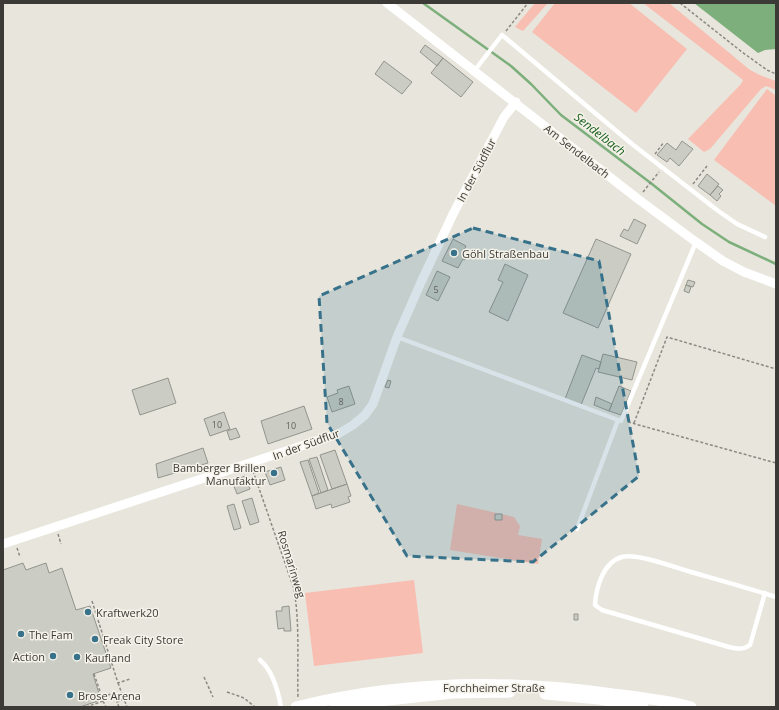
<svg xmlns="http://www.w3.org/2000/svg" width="779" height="710" viewBox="0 0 779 710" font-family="'Open Sans',sans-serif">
<rect width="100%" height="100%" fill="#e8e5dc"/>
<path fill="#f8beb2" d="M535,3h13l-25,28 -8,-4z
M555,3h74l58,46 -51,64 -104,-81z
M643,3h26l81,67 12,6 14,5v9l-10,-4 -5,3 -51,60 -6,3 -16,-13 53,-55 2,-4z
M767,89l9,7v110l-62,-46z
M457,504l57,13 6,9 -2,9 24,4 -4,25 -88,-14z
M414,580l9,73 -109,13 -9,-73z"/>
<path fill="#7caf7b" d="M694,3h82v46l-11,1 -7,3z"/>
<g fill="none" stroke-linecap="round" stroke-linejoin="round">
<path stroke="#7caf7b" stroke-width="2.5" d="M423,3l88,63 20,18 30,31 91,69 50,40 27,18 47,22"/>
</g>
<path fill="#cbcdc4" stroke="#93958d" d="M425,45l18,13 -6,8 -17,-14z
M443,58l30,24 -12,15 -30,-24z
M384,61l28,21 -10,12 -27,-20z
M682,141l11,8 -14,17 -9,-8 -3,4 -10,-7 10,-12 9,7z
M707,174l12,10 -9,11 -12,-9z
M718,186l5,4 -4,4 2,2 -4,5 -7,-6z
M634,219l12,6 -9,19 -17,-8 4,-7 4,2z
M453,239l13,7 -2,5 4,2 -3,7 -2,-1 -5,9 -16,-7z
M596,239l35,15 -33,74 -35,-15z
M505,264l23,11 -20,46 -19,-9 14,-30 -5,-2z
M437,271l13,6 -12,24 -12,-6z
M688,280l7,2 -2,5 -7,-2z
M686,285l5,2 -2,6 -5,-2z
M603,354l34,8 -5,18 -34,-8z
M582,355l19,7 -2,7 -3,-1 -15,37 -16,-6z
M168,378l8,25 -36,12 -8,-25z
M388,380l3,1 -2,7 -4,-1z
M349,386l6,18 -23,8 -5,-15 11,-4 -1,-3z
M619,386l12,5 -10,24 -12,-4z
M596,397l16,7 -3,7 -15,-6z
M304,406l8,23 -44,15 -7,-23z
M224,412l6,17 -20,7 -6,-17z
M236,428l4,9 -10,3 -3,-9z
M203,448l5,15 -50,15 -2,-14z
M335,450l12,34 -15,5 -12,-34z
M317,457l11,33 -7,3 -12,-34z
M308,460l11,33 -7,3 -12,-34z
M281,467l4,13 -15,5 -5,-13z
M245,476l5,13 -13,5 -5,-13z
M347,484l4,12 -3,1 2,5 -18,6 -1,-4 -15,5 -4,-13z
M252,498l7,24 -9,3 -8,-24z
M234,504l7,24 -7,2 -7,-24z
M495,514h7v6h-7z
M23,563l3,7 20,-7 3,10 13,-5 14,42 14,-4 21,62 -18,6 8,26 -21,7h-77v-137z
M289,606l2,25h-7v-3l-6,1 -2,-18h6v-4z
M574,614h4v6h-4z"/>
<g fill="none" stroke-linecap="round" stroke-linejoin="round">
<path stroke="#8b8982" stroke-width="1.5" stroke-dasharray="3 2" stroke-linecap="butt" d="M680,3l62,49 25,18 9,4
M3,4l1,-1
M506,31l22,-28
M655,154l9,-12
M693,184l14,-18
M643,192l16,-20
M628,422l148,41
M634,423l33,-86 109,32
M253,471l41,118c6,36 3,72 4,109
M58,534l3,10
M17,548l3,9
M92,601l26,82 12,-4
M102,642l14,-4
M94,674l8,23 12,-4 3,9
M204,677l9,20
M118,683l6,16
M227,692l17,6 11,9
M103,701l3,6
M86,707l17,-6 -1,-4
M119,707l-2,-5 7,-3 3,8"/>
<path stroke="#fff" stroke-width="4.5" d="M475,70l27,-35 130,109 85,66 20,14 28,13
M397,337l221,83 -41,109
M618,420l3,1 75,-179
M765,593l-15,52c-7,5 -13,4 -21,2l-127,-37 -7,-5c1,-17 8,-43 27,-48 15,-4 52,10 69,15 28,8 57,16 85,25
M260,660c13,11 18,30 21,47"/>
<path stroke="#fff" stroke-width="9" d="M387,3l251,196 58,43 27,19 21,11 32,12
M3,544l335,-110 15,-9 12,-10 8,-11 24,-67 25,-57 32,-68 50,-95 12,-15"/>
<path stroke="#fff" stroke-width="11" d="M545,694l54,5 44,8
M296,707c104,-26 212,-28 317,-13 26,3 53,6 78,13
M335,707l34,-5 84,-9 57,-1"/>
</g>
<path fill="#37728a" fill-opacity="0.2" stroke="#37728a" stroke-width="3" stroke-dasharray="8 5" stroke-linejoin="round" d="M473,228l126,33 40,215 -106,86 -126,-6 -80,-133 -8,-127z"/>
<g fill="#37728a" stroke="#f5f2e9" stroke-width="1.5">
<circle cx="454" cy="253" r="4"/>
<circle cx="274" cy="473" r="4"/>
<circle cx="88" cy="612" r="4"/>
<circle cx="21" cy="634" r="4"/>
<circle cx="95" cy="639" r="4"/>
<circle cx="53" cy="656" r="4"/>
<circle cx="77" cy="657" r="4"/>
<circle cx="70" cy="695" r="4"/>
</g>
<g text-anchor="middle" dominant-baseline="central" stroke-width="3" stroke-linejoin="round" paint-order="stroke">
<g font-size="9" fill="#5f5f5a">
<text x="436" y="289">5</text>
<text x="341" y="401">8</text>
<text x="217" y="424">10</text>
<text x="291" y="425">10</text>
</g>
<g font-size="11" fill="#3b3a36" stroke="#f5f2e9">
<text transform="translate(577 151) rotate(38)">Am Sendelbach</text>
<text transform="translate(476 170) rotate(-62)">In der Südflur</text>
<text transform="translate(306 444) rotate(-20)">In der Südflur</text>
<text transform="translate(292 564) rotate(73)">Rosmarinweg</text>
<text x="494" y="687">Forchheimer Straße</text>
</g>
<g font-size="11" fill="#3b3a36" stroke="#f5f2e9" text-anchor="start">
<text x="462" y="253">Göhl Straßenbau</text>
<text x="266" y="467" text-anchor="end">Bamberger Brillen<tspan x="266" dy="13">Manufaktur</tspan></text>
<text x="96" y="612">Kraftwerk20</text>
<text x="29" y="634">The Fam</text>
<text x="103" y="639">Freak City Store</text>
<text x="45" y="656" text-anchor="end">Action</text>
<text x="85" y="657">Kaufland</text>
<text x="78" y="695">Brose Arena</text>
</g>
<g font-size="12" font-style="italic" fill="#165e1b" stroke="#f5f2e9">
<text transform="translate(600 134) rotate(38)">Sendelbach</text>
</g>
</g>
<rect width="779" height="710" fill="none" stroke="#3b3a36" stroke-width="8"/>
</svg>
